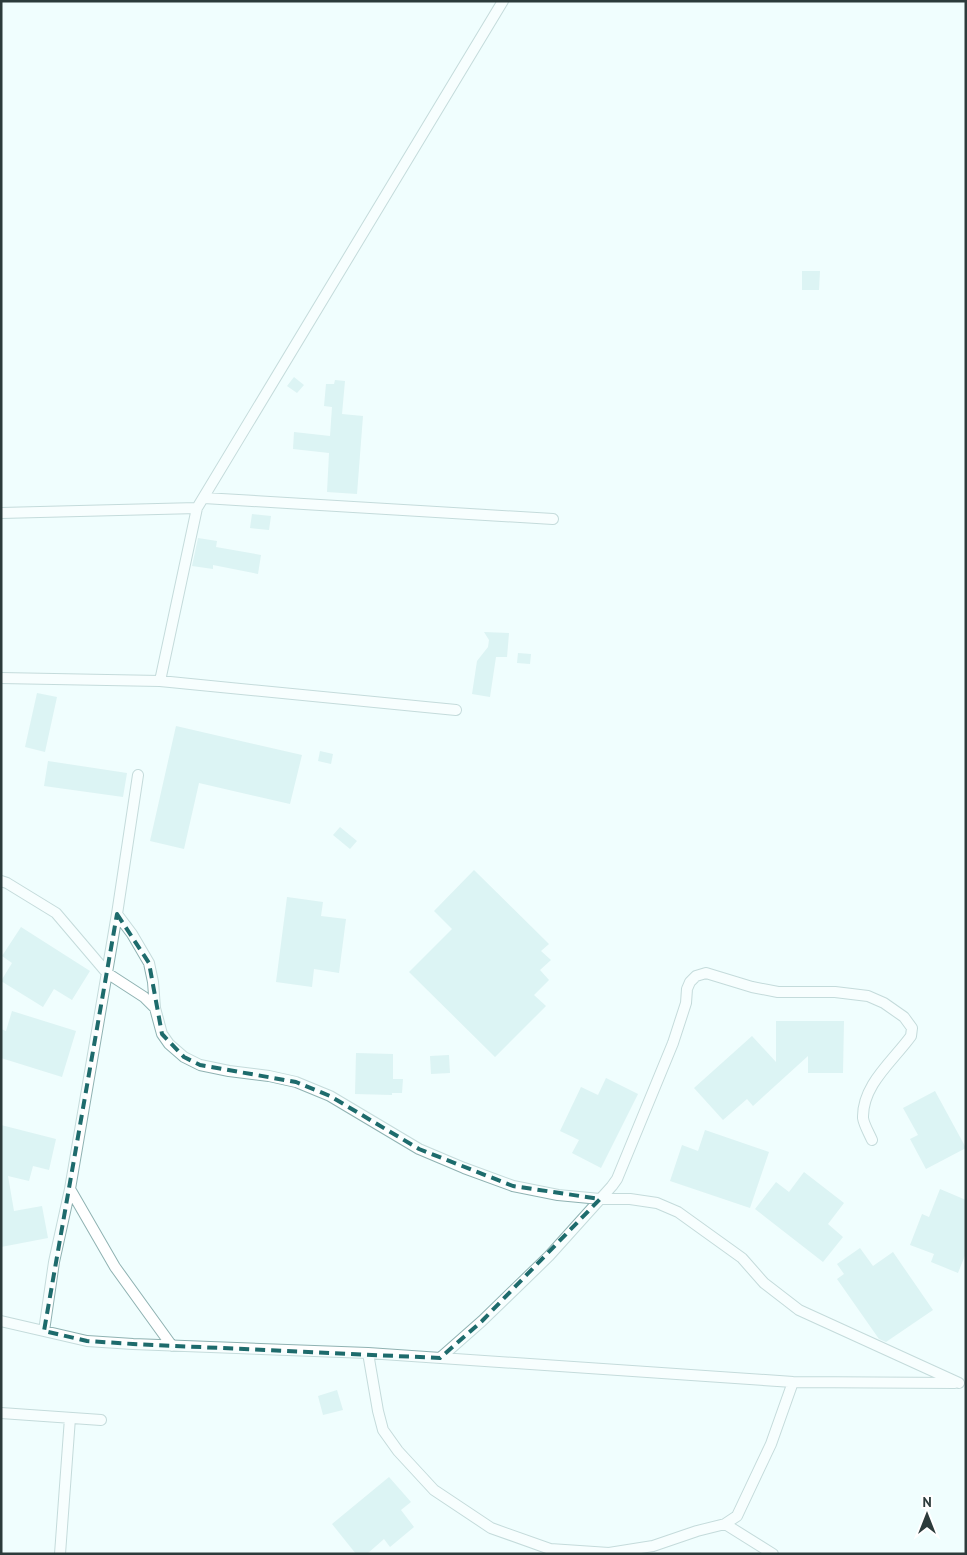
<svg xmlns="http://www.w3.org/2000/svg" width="967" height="1555" viewBox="0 0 967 1555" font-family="'PT Sans',sans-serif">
<rect width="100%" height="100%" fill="#f0fefe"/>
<path fill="#c4e8e8" d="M802,271h18l-1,19h-17z
M294,377l10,8 -7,8 -10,-7z
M335,380l10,1 -3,33 21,2 -6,78 -30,-2 2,-39 -36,-4 1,-17 36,4 2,-29 -8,-1 2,-22h8z
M252,514l19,2 -2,14 -19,-2z
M198,538l19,3 -1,6 45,8 -3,19 -45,-9v4l-21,-3z
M484,632l25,1 -2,24h-11l-6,40 -18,-3 5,-33 11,-14 1,-7z
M518,653l13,1 -1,10 -13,-1z
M37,693l20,4 -12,55 -20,-5z
M176,726l126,29 -12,49 -91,-21 -15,66 -34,-8z
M320,751l13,3 -2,10 -13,-3z
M48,761l79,12 -4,24 -79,-11z
M340,827l17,14 -7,8 -17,-14z
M474,870l75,74 -8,7 10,9 -11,10 9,10 -15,15 12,11 -51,51 -86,-85 43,-43 -18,-18z
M287,897l36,5 -2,14 25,3 -7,54 -25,-4 -2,18 -36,-5z
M21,927l69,44 -18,29 -18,-11 -11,18 -42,-26 11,-18 -10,-7z
M12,1011l64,20 -14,46 -61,-19v-29l5,2z
M776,1021h68l-1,52h-35v-17l-55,50 -6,-7 -24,21 -29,-32 58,-52 24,26z
M356,1053l37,1v25h10l-1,14h-10v2l-37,-1z
M449,1055l1,18 -19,1 -1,-18z
M606,1078l32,16 -37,74 -29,-15 7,-13 -19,-9 21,-44 17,8z
M935,1091l31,57 -40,21 -16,-30 8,-4 -15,-27z
M1,1125l55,14 -7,31 -16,-4 -4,15 -21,-5 6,35 28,-5 6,32 -47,9z
M705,1130l64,22 -19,56 -80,-27 12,-36 16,6z
M804,1172l40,31 -16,21 15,13 -20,25 -68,-53 21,-27 13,10z
M940,1189l26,11v53l-8,20 -27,-11 3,-8 -24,-9 12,-31 7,3z
M860,1248l13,18 20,-14 40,58 -47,32 -7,-3 -42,-60 7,-5 -7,-10z
M337,1390l6,20 -20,5 -5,-19z
M389,1477l22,25 -10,8 13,17 -24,20 -6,-8 -17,15h-11l-24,-30z"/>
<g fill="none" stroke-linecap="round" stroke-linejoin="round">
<defs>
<path id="minor" d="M204,498l349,21
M1,513l196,-5
M1,678l159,3
M456,710l-296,-29 37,-173 306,-507
M138,775l-21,139 -47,275 45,78 57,79
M1,881l6,2 49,30 51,60 37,24 11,11
M117,914l15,20 17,29 4,19 2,26 7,26 7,10 15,13 16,8 29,6 40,5 27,6 34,14 89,53 45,19 49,18 45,9 42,4h30l27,4 21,9 64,46 22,25 35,27 160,73
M1,1321l86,20 46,3 235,9 425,29 162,1
M44,1331l10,-69 16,-73
M368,1353l10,58 5,19 15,21 36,39 57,38 59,21 59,4 44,-7 44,-15 28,-7 12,-8 34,-72 22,-62
M440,1358l42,-37 67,-65 63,-70 5,-7 56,-136 13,-40 1,-14 3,-7 6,-6 10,-3 46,14 26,5h57l33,4 16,7 20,14 8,11 -1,8c-18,25 -49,49 -48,82 1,7 6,15 9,22
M1,1413l100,7
M725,1524l48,30
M60,1554l10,-136"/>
</defs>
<use href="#minor" stroke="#8fb2b2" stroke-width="12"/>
<use href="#minor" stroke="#fff" stroke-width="10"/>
</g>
<path d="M0 0H967V1555H0ZM117,914l32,49 13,71 22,23 16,8 96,17 34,14 89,53 94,37 87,13 -118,122 -42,37 -307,-14 -46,-3 -43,-10z" fill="#f0fefe" fill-opacity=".55" fill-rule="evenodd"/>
<path fill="none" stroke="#1e6b6c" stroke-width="4" stroke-dasharray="10 6" stroke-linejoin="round" d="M117,914l32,49 13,71 22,23 16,8 96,17 34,14 89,53 94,37 87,13 -118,122 -42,37 -307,-14 -46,-3 -43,-10z"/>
<rect width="967" height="1555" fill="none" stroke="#2c3b3b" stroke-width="5"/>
<g transform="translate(927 1515)" stroke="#ffffff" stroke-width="4" paint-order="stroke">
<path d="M0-4L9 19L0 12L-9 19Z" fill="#2c3b3b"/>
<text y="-8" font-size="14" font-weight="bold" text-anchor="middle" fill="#2c3b3b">N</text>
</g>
</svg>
